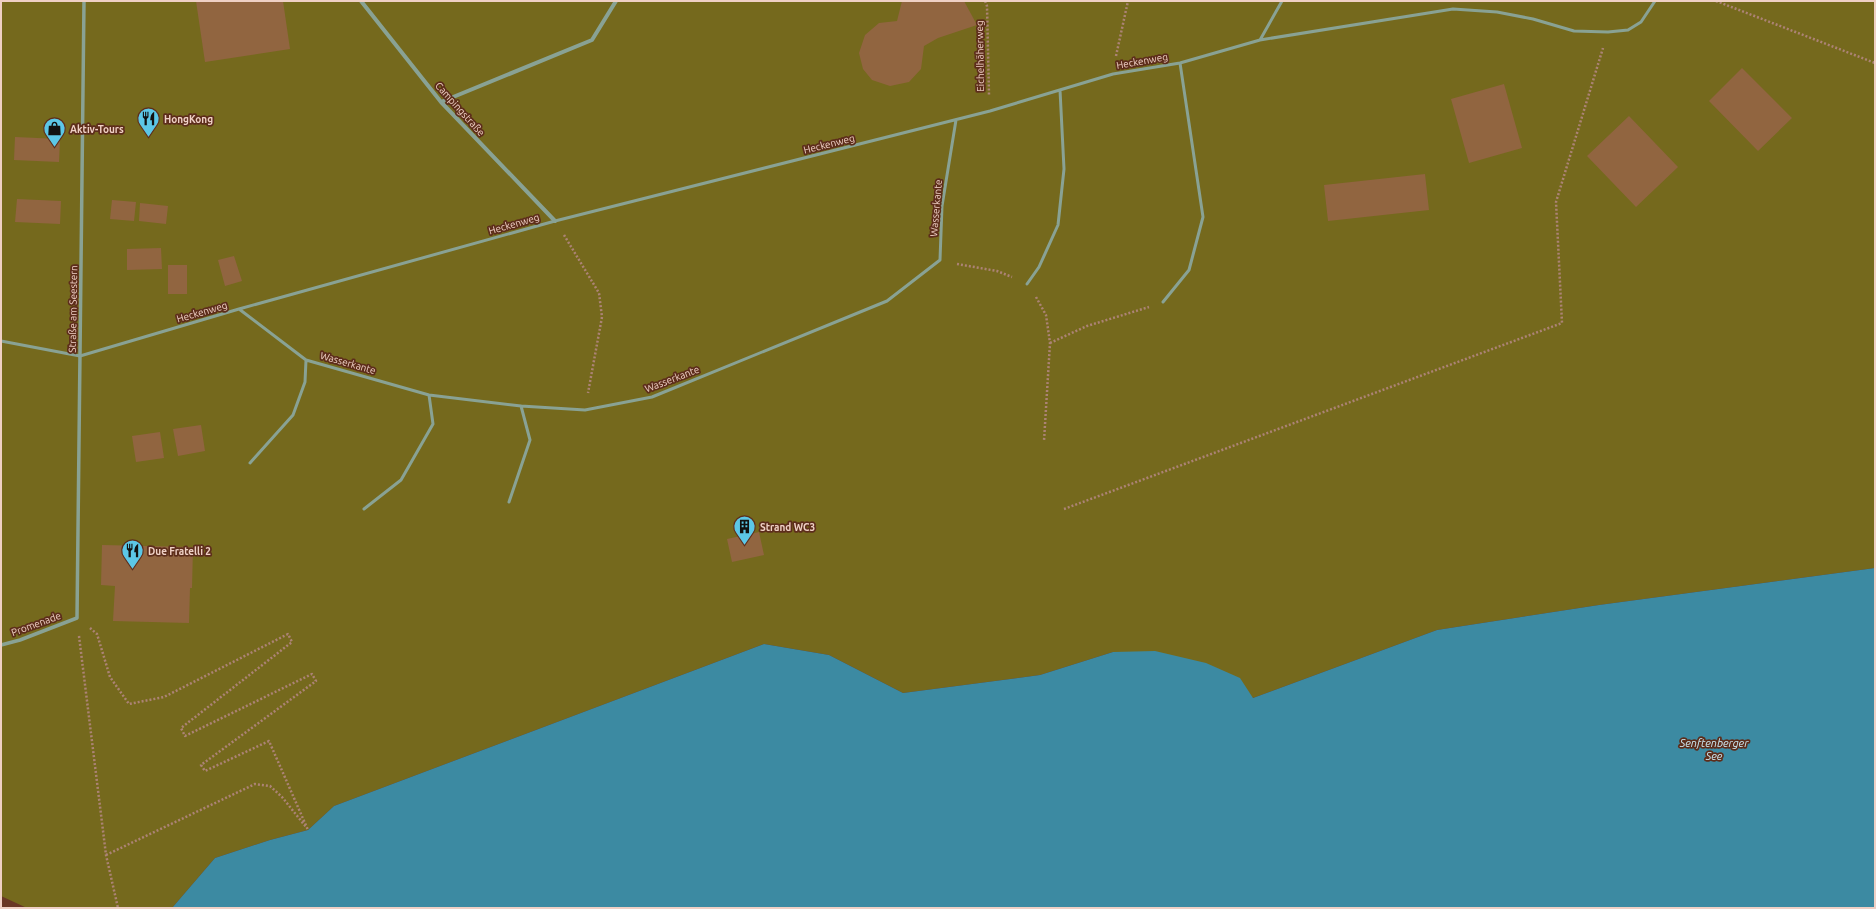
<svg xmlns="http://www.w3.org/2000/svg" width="1876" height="909" viewBox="0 0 1876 909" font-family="Ubuntu,sans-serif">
<rect width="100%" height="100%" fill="#693725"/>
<path fill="#75691d" d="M1,1h1874v567l-276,37 -162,25 -184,68 -140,-46 -73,23 -137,18 -74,-38 -65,-11 -430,162 -26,24 -38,10 -55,18 -43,50h-145l-26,-12z"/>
<path fill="#3c8aa2" d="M1875,568v340h-1703l43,-50 55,-18 38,-10 26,-24 430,-162 65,11 74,38 137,-18 73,-23 42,-1 51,12 34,15 13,20 184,-68 162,-25z"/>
<path fill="#916540" d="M196,1h87l7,48 -85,13z
M902,1h62l13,24 -39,13 -14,8 -3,23 -12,13 -19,4 -18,-6 -9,-11 -4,-16 6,-18 14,-12 18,-2z
M1742,68l50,50 -34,33 -49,-50z
M1504,84l18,64 -53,15 -18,-64z
M1629,116l49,51 -42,40 -49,-51z
M15,137l45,2 -1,23 -45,-2z
M1425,174l4,36 -101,11 -4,-36z
M17,199l44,2 -1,23 -45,-2z
M112,200l24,2 -2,19 -24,-2z
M140,203l28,3 -2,18 -27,-3z
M161,248l1,21 -35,1v-21z
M234,256l8,25 -17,5 -7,-26z
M168,265h19v29h-19z
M201,425l4,26 -27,5 -5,-27z
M160,432l4,26 -28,4 -4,-26z
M759,532l5,23 -32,7 -5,-23z
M102,545l91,2 -1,41h-2l-1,35 -76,-2 2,-35 -14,-1z"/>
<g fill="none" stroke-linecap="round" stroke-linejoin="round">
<path stroke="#ac8375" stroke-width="2.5" stroke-dasharray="2 2" stroke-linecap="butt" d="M985,1l2,5 2,89
M1716,1l159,62
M1116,56l12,-55
M564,235l35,58 3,24 -14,76
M957,264l40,7 15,6
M1036,297l10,18 4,28 -6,98
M1050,343l37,-17 62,-19
M1064,509l498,-186 -6,-121 47,-154
M90,628l7,6 13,43 19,27 35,-7 124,-63 4,8 -111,86 4,8 127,-62 4,7 -115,84 4,6 64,-30 39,89
M79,636l27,219 12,53
M106,855l149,-71 15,2 12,11 24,30"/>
<path stroke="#89a294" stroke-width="3" d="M1260,40l22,-39
M1027,284l12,-17 19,-42 6,-56 -4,-79
M1163,302l26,-32 14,-53 -23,-154
M239,309l67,51 123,35 92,11 64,4 67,-13 235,-96 53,-41 2,-54 14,-86
M1,341l79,15 159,-47 316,-88 435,-110 123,-37 67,-11 80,-23 193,-31 44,3 36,7 41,12 34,1 20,-2 13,-8 14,-21
M250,463l43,-48 12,-33 1,-22
M509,502l21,-62 -9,-34
M364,509l37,-29 32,-56 -4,-29"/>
<path stroke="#89a294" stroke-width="3.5" d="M1,645l19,-5 57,-22 7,-617"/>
<path stroke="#89a294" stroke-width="4" d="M361,1l80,101 114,119
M441,102l151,-62 24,-39"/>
</g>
<defs>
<symbol id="restaurant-pin" viewBox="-11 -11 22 30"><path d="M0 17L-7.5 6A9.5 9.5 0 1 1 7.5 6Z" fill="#5cc7e7" stroke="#5d2d1b"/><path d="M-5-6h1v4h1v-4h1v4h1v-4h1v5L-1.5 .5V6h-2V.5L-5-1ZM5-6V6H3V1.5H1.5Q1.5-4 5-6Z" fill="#111"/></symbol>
<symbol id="shop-pin" viewBox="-11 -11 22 30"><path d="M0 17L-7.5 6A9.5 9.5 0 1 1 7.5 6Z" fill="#5cc7e7" stroke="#5d2d1b"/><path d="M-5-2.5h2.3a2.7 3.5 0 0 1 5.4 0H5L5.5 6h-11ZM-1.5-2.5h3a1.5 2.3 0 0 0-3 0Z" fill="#111"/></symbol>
<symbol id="building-pin" viewBox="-11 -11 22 30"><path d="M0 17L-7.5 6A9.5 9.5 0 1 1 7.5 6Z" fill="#5cc7e7" stroke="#5d2d1b"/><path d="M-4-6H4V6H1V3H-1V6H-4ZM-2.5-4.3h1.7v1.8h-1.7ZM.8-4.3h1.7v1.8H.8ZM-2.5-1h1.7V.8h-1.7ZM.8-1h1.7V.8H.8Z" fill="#111"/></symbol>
</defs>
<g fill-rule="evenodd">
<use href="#restaurant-pin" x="136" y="106" width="25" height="34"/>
<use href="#shop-pin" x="42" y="116" width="25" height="34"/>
<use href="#building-pin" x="732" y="514" width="25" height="34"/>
<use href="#restaurant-pin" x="120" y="538" width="25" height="34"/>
</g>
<g text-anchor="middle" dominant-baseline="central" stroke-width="3.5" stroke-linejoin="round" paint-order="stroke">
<g font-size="10" fill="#efd0c5" stroke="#5d2d1b">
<text transform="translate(980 56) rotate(-91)">Eichelhäherweg</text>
<text transform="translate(1142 61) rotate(-10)">Heckenweg</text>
<text transform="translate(460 109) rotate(48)">Campingstraße</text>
<text transform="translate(829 144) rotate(-14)">Heckenweg</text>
<text transform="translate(936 208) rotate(-85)">Wasserkante</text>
<text transform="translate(514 224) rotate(-16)">Heckenweg</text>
<text transform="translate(73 309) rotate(-89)">Straße am Seestern</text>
<text transform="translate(202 312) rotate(-16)">Heckenweg</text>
<text transform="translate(348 363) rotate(16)">Wasserkante</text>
<text transform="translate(672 379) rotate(-21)">Wasserkante</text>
<text transform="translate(36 624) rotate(-20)">Promenade</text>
</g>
<g font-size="10" font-weight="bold" fill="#efd0c5" stroke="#5d2d1b" text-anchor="start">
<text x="164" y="119">HongKong</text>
<text x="70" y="129">Aktiv-Tours</text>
<text x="760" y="527">Strand WC3</text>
<text x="148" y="551">Due Fratelli 2</text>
</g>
<g font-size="11" font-style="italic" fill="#cceaf4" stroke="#5d2d1b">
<text x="1714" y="743">Senftenberger<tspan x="1714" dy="13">See</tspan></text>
</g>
</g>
<rect width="1876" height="909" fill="none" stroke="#efd0c5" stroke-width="4"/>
</svg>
